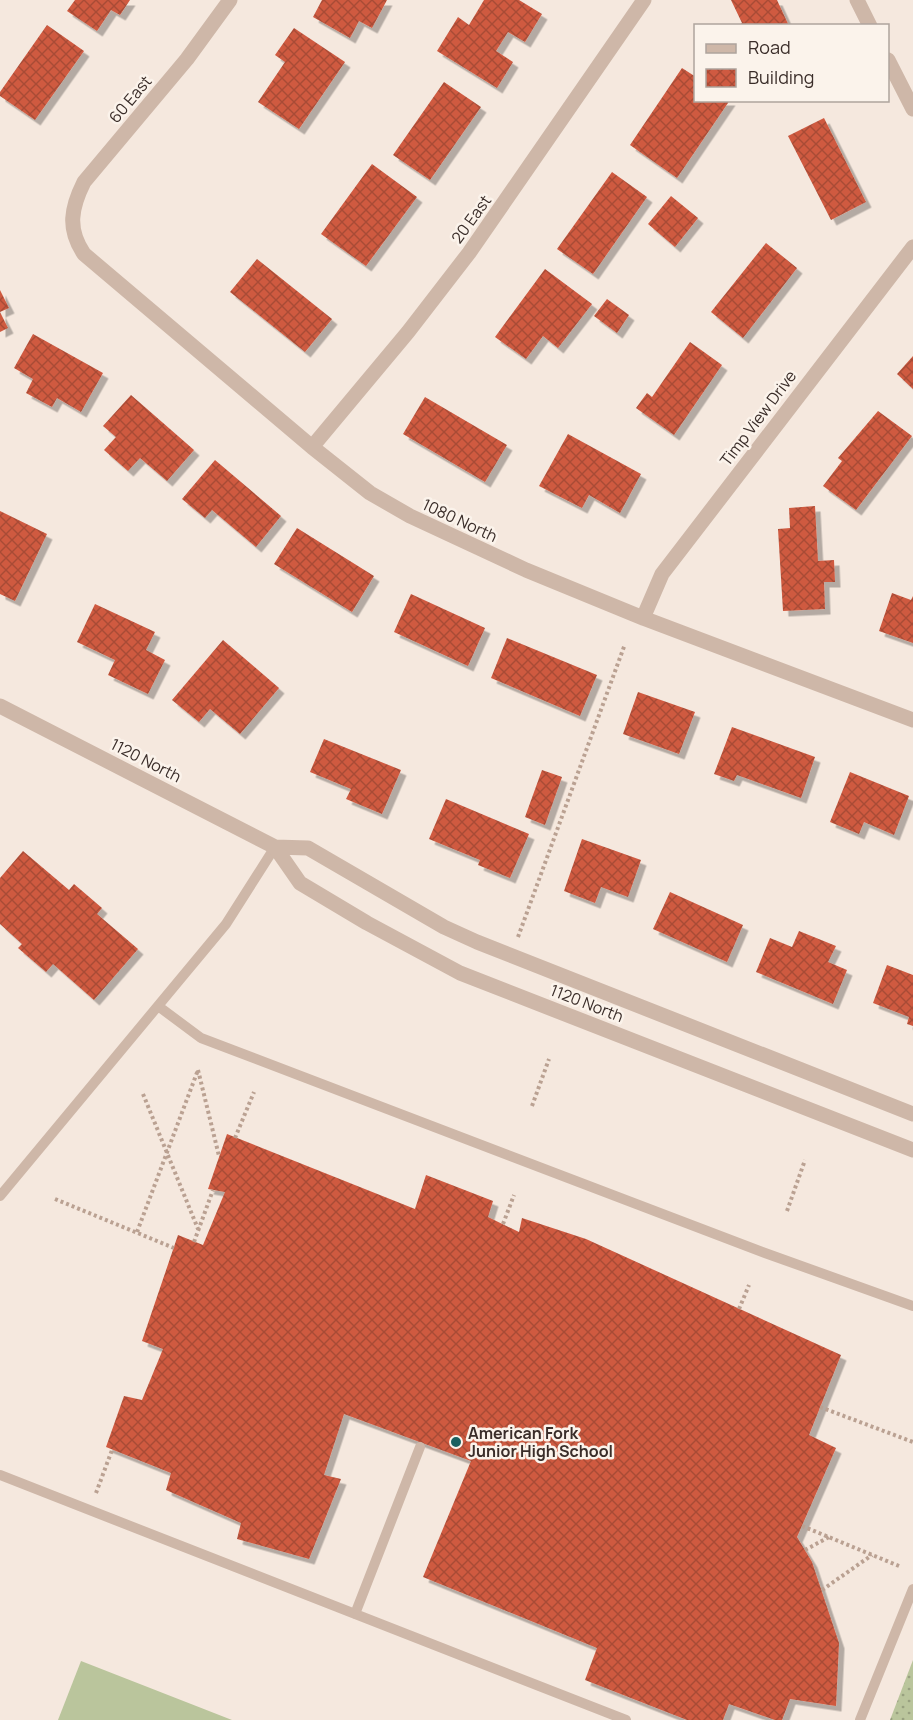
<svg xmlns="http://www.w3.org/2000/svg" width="913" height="1720" viewBox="0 0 913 1720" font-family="Manrope,sans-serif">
<defs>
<pattern id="park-dots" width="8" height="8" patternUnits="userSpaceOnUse" patternTransform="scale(1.5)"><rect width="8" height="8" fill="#bac59c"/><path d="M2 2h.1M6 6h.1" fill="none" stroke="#98a07f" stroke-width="1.8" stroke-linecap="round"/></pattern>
<pattern id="building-cross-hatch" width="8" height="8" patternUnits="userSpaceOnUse" patternTransform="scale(1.5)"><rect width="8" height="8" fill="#cf5a41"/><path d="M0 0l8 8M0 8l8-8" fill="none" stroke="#a94b36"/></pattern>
<filter id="shadow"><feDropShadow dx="5.5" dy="5.5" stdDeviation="0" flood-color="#0004"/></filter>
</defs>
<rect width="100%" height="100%" fill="#f5e8de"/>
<path fill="#bac59c" d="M81,1661l151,59h-174z"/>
<path fill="url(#park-dots)" d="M913,1660v60h-23z"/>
<path fill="url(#building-cross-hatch)" filter="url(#shadow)" d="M75,0h55l-10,15 -9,-5 -14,21 -30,-20z
M322,0h65l-15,28 -13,-7 -9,17 -37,-21z
M484,0h35l23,14 -17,28 -17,-10 -12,19 17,11 -16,26 -60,-37 21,-34 11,8z
M731,0h46l12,26h-52l5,-3z
M47,25l37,26 -49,69 -35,-24v-4z
M294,28l51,34 -46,67 -41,-27 27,-40 -10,-7z
M682,68l14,9v23h34l-53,78 -47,-33z
M444,82l37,25 -51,73 -37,-25z
M824,118l42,84 -35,18 -43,-84z
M372,164l45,33 -51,69 -45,-32z
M612,172l35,25 -54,77 -36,-25z
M671,196l27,22 -23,29 -27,-23z
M766,243l31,25 -54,70 -32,-26z
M257,259l75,60 -27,33 -75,-60z
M545,269l47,35 -34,44 -15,-12 -17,23 -31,-22z
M0,290l9,18 -9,4 8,16 -8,4z
M607,299l22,16 -12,18 -23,-17z
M33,334l70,39 -22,39 -24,-14 -5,9 -26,-14 7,-14 -19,-11z
M690,342l32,23 -48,70 -38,-27 11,-15 5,4z
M913,356v33l-16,-15z
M131,395l63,55 -27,31 -27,-23 -12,13 -24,-21 12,-13 -13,-11z
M425,397l82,48 -22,37 -82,-48z
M878,411l34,25 -56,74 -33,-24 19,-25 -4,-3z
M568,434l73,40 -21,39 -31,-18 -7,13 -43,-22z
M215,460l66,56 -25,31 -44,-37 -7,8 -23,-19z
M815,506l3,55 16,-1 1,22h-11l1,27 -42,2 -5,-82 12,-1 -1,-20z
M0,511l47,23 -32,67 -15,-7z
M297,528l77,48 -22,36 -78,-48z
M892,593l19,7 2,-4v47l-34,-12z
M411,594l74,34 -17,38 -74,-34z
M95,604l60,28 -9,18 19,10 -17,34 -40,-19 7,-15 -38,-18z
M507,638l90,37 -17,41 -89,-38z
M223,640l56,48 -39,46 -30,-25 -11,13 -27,-22z
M638,692l57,20 -16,42 -56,-20z
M732,727l83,30 -14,41 -64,-23 -3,6 -20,-7z
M324,739l77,31 -19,44 -36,-15 5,-10 -41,-17z
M542,770l20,7 -17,48 -20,-8z
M850,772l59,24 -15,39 -30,-13 -5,12 -29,-12z
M446,799l83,35 -19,44 -32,-13 2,-5 -51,-21z
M582,839l59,21 -13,37 -27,-10 -6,16 -31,-12z
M23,851l46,39 5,-6 28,24 -5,6 41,35 -44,51 -41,-36 -7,8 -28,-24 4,-4 -22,-20v-46z
M670,892l73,33 -16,37 -74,-33z
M799,931l37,15 -8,16 19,8 -14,34 -77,-32 14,-34 22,9z
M887,965l26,10v51l-6,-2 2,-7 -36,-14z
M227,1134l188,75 11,-34 67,26 -5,16 31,15 3,-14 64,21 255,116 -32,80 27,13 -39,89 15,25 27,81 -3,63 -46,-7 -8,21h-7l-46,-16 -6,16h-36l-102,-40 12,-32 -174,-71 48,-116 -127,-47 -20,61 17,4 -32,80 -72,-20 4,-16 -75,-33 5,-17 -65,-26 18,-51 18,4 21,-51 -21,-8 36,-106 25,10 22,-53 -17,-3z"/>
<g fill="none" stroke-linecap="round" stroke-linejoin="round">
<path stroke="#baa192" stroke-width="4" stroke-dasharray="3 3" stroke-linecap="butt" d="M518,937l107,-293
M198,1070l21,86
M143,1094l55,135
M532,1106l17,-47
M235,1138l19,-46
M55,1199l119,49
M787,1211l18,-51
M503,1224l11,-29
M137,1232l61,-162
M194,1242l19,-52
M739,1309l10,-24
M820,1407l93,35
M96,1493l16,-43
M802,1526l97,40
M805,1550l24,-13
M822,1590l50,-35"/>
<path stroke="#ceb7a8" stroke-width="10" d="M158,1006l43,32 564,215 148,53
M0,1196l226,-272 49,-77
M0,1475l626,245
M355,1614l65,-167
M860,1720l53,-131"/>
<path stroke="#ceb7a8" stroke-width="15" d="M230,0l-43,59 -103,123c-13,26 -17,47 0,72l228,193 58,46 40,23 116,54 117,48 270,102
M857,0l13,26
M888,60l25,49
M312,447l96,-115 61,-79 175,-253
M643,618l19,-44 251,-327"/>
<path stroke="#ceb7a8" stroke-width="15" d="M0,706l275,141 33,1 136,79 33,15 436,172
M275,847l25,36 67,40 93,50 453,177"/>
</g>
<circle fill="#1a6060" stroke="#fbf3eb" stroke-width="2" cx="456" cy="1442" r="6"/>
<g text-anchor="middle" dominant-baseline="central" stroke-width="5" stroke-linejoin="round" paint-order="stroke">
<g font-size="16" fill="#3a2d29" stroke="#fbf3eb">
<text transform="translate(130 99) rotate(-50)">60 East</text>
<text transform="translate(471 219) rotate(-54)">20 East</text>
<text transform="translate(758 418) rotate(-53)">Timp View Drive</text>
<text transform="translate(460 520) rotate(25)">1080 North</text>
<text transform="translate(146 760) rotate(27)">1120 North</text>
<text transform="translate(587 1003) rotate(21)">1120 North</text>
</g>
<g font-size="16" font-weight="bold" fill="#3a2d29" stroke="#fbf3eb" text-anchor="start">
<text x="468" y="1433">American Fork<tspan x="468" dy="18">Junior High School</tspan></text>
</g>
</g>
<rect x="694" y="24" width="195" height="78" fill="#fbf3eb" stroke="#aea49d" stroke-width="1.5"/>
<rect x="706" y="44" width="30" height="9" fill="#ceb7a8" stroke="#aea49d" stroke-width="1.5"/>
<text x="748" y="54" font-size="18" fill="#3a2d29">Road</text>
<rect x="706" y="69" width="30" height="18" fill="url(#building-cross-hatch)" stroke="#aea49d" stroke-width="1.5"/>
<text x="748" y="84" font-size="18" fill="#3a2d29">Building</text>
</svg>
